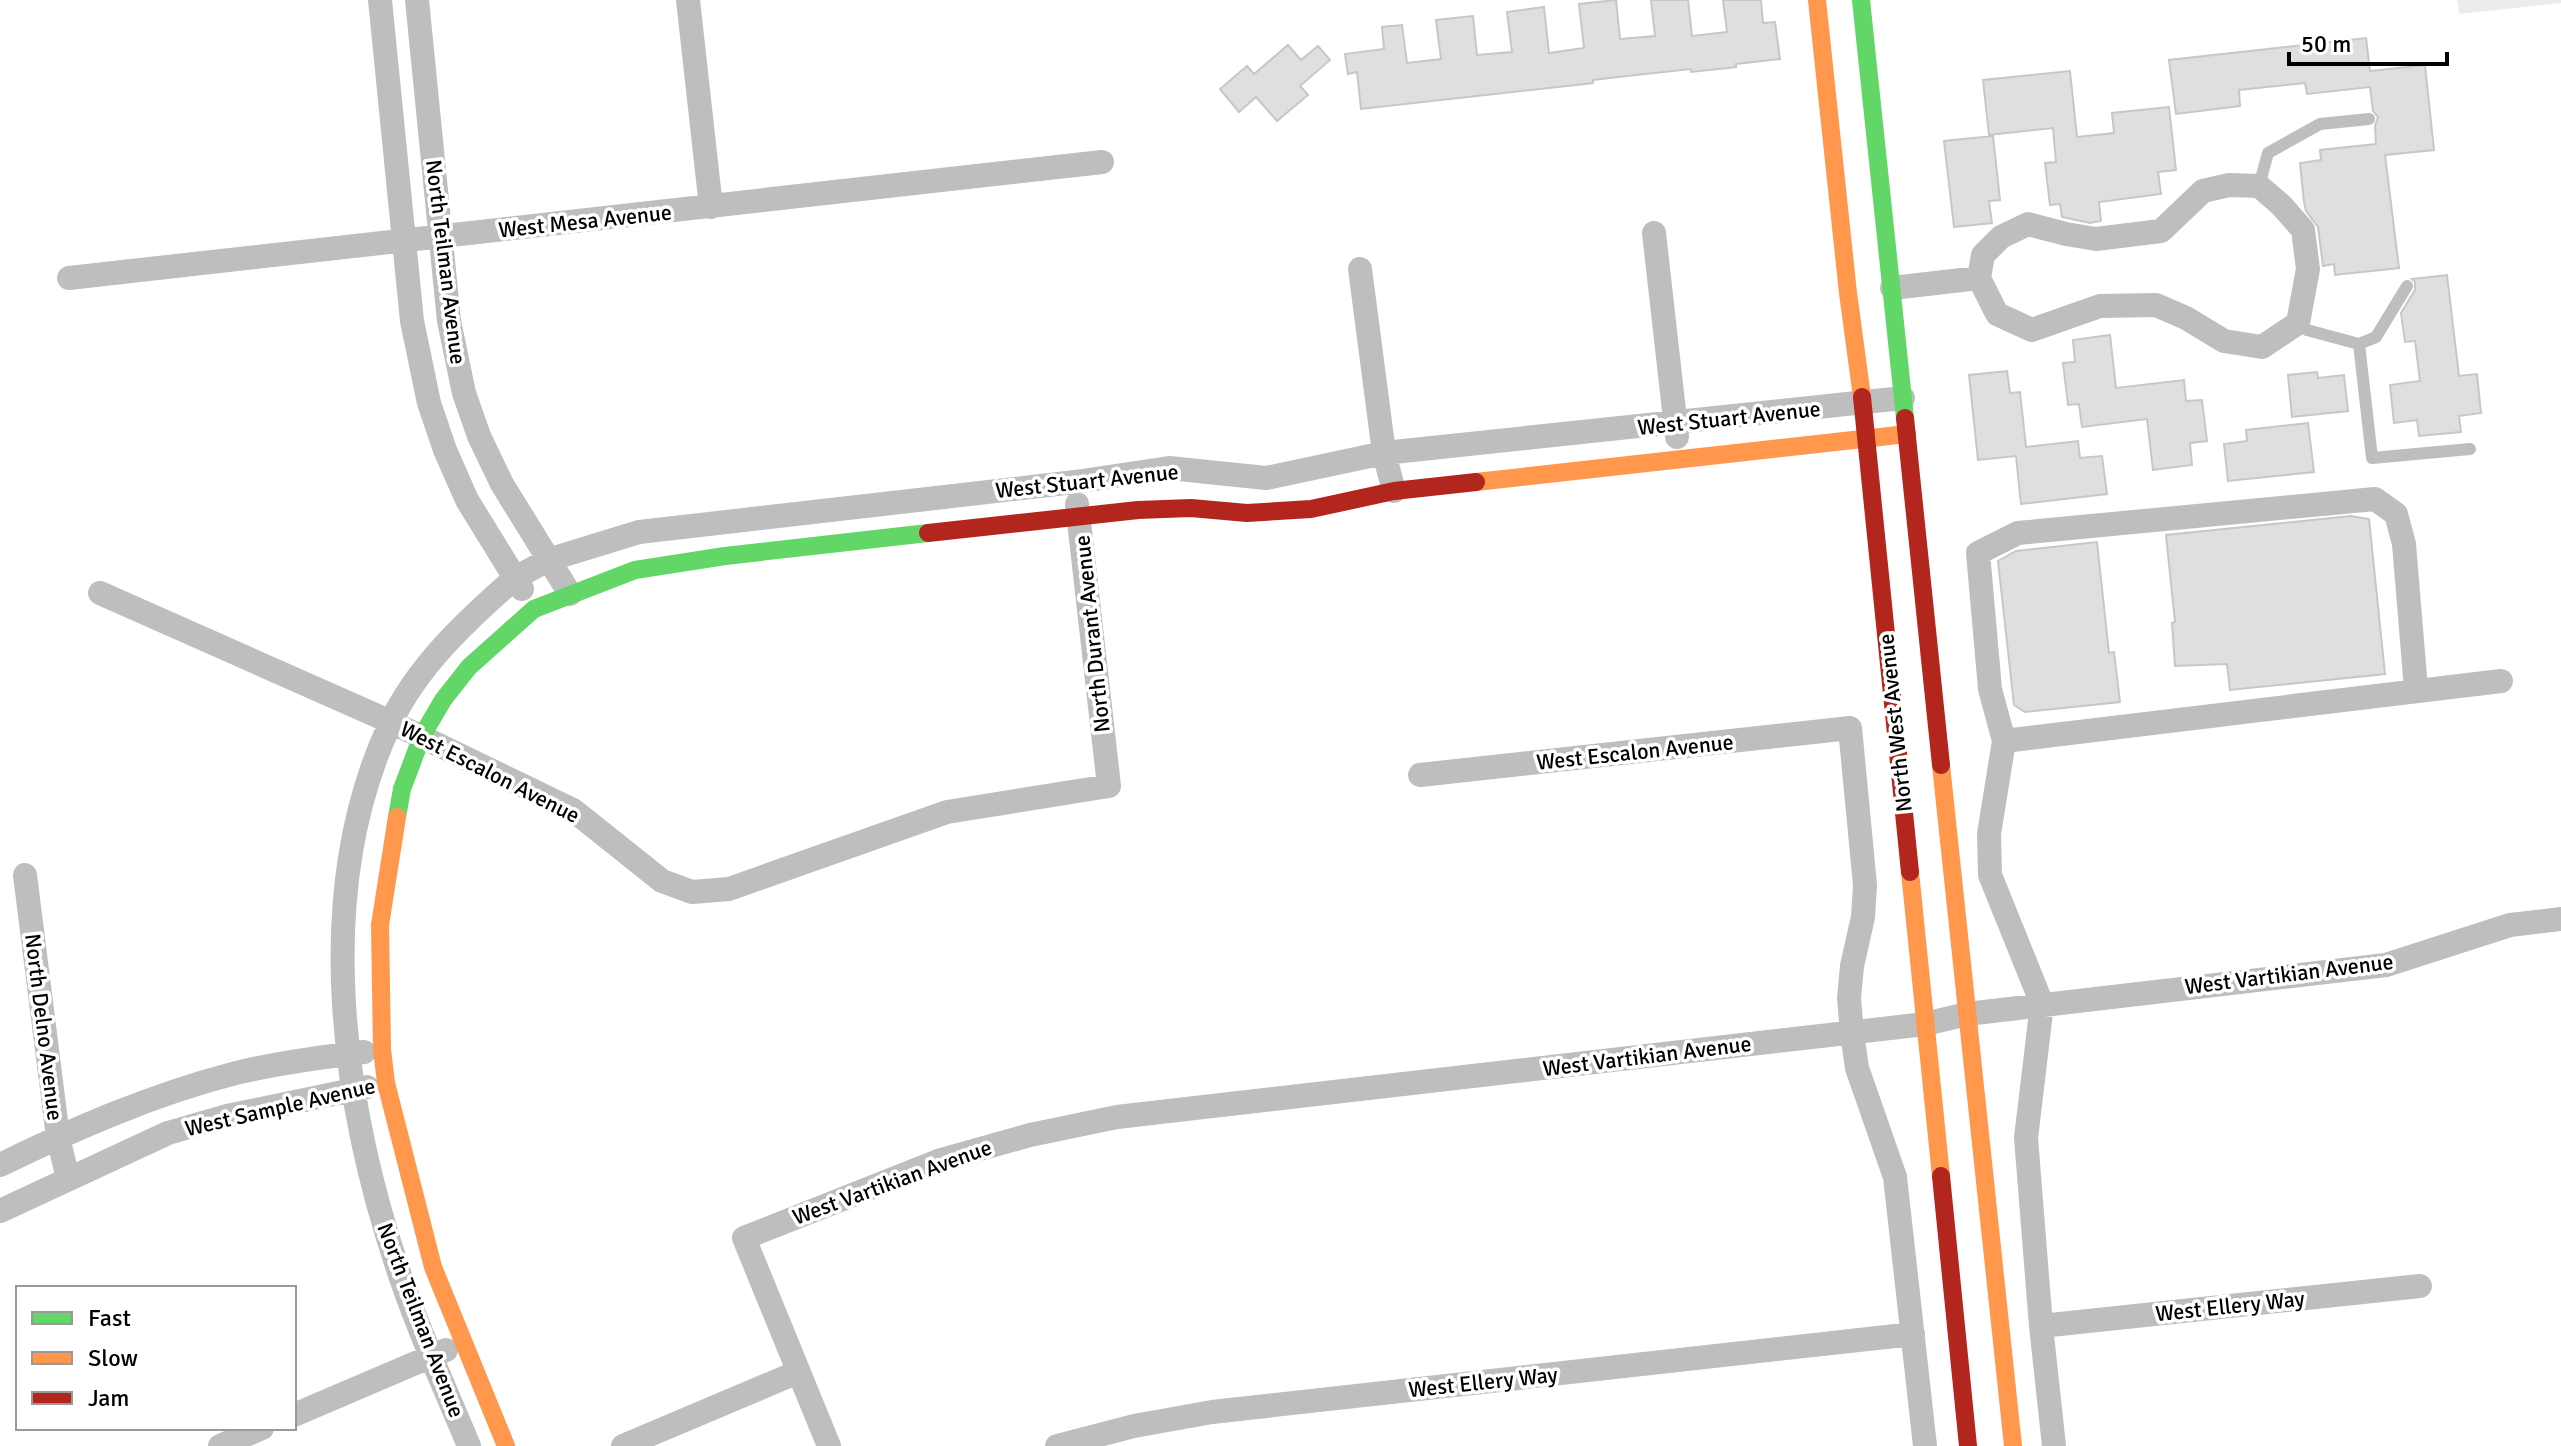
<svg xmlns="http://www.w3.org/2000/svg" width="2561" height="1446" viewBox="0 0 2561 1446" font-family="Signika,sans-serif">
<rect width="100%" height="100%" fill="#fff"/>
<path fill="#ececec" d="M2457,0h104v3l-102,11z"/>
<path fill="#dfdfdf" stroke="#c7c7c7" stroke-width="2" d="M1616,0l4,39 35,-3 -4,-36h37l4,36 35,-4 -4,-32h38l2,23 12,-1 5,37 -44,5v3l-17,2 -28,3v-3l-55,6 -43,5v3l-17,2 -215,24 -4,-37 -9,2 -3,-20 39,-5 -2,-22 20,-2 5,38 34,-4 -5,-39 18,-2 19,-2 4,39 35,-3 -5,-40 37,-5 5,46 35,-5 -5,-44z
M2366,38l4,33 55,-6 9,85 -49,5 14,113 -64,7 -1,-11 -11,2 -5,-39 -12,-16 -2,-9 -4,-39 21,-3 -1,-10 56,-6 -1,-18 3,-9 -5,-6 -3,-24 -63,7 -2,-11 -66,7 1,16 -64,8 -7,-54z
M1288,45l13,15 17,-14 12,14 -30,26 8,9 -31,26 -21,-24 -17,15 -19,-23 27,-23 7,8z
M2070,71l7,66 37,-4 -2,-20 57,-6 7,63 -18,2 3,22 -62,8 2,19 -11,2 -28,-6 -2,-13 -10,1 -5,-42 11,-1 -3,-34 -64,7 -6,-55z
M1993,136l7,64 -11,1 3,22 -38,4 -10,-86z
M2447,275l12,101 18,-2 4,39 -22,3 2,16 -42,4 -2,-16 -23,3 -4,-38 30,-4 -5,-40 -10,1 -4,-29 14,-23v-8l-3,-3z
M2110,335l6,53 68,-8 2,21 16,-1 5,41 -17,2 2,22 -39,5 -6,-51 -65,8 -3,-23 -11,1 -5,-42 12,-1 -2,-22z
M2007,371l3,22 10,-1 6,55 52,-6 2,17 22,-2 5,38 -86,10 -5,-48 -38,4 -9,-85z
M2317,372l1,6 26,-3 4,36 -56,6 -4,-42z
M2308,423l6,49 -86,9 -4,-37 23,-3 -1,-11z
M2351,516l18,3 16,155 -155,16 -3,-26 -52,2 -3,-43 3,-1 -9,-87z
M2097,542l12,111 5,-1 6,50 -95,10 -11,-7 -16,-144 18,-10z"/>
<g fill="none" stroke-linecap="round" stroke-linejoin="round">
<path stroke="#bebebe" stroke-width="12" d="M2259,186l9,-33 52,-29 49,-5
M2298,323l9,7 52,14 13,114 98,-9
M2359,344l17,-7 31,-51"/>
<path stroke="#bebebe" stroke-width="24" d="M380,0l32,321 17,82 16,47 22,50 48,78c-47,41 -98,88 -125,146 -79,169 -48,382 11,554 19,57 45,112 68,168
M417,0l32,321 15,72 15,43 23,48 68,110
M688,0l23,207
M2229,185l30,1 22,19 22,25 5,39 -10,54 -36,24 -38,-6 -38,-23 -30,-13 -56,1 -68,24 -35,-16 -18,-36 4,-23 18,-18 27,-13 38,10 30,5 65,-8 42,-40z
M1654,233l23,204
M1360,269l24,184 10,38
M69,278l1033,-116
M1892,288l87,-10
M522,589l-7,-11 33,-18 91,-28 436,-50 94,-14 97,10 118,-25 519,-55
M100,593l291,129 182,88 89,71 30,11 37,-3 218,-77 162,-26 -32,-282
M2004,741l497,-60
M1420,775l430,-47 15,157 -2,32 -11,49 -3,32 3,35 5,35 38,109 30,269
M25,875l33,262 10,42
M0,1165c76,-37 154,-71 236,-92 41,-10 86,-16 128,-21
M0,1211l168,-78 59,-17 140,-29
M2041,1326l379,-40
M294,1415l152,-65
M220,1446l42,-18
M623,1446l175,-74
M829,1446l-85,-208 197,-78 89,-25 87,-18 808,-93 42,-10 419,-49 124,-40 51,-6
M1057,1446l77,-20 78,-14 701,-78
M2054,1446l-13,-120 -15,-188 16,-134 -52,-129 -1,-41 15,-93 -14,-52 -12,-136 40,-20 357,-34 21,15 8,30 12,145"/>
<path stroke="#63d668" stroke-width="18" d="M1861,0l44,418
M397,817l5,-28 20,-53 21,-36 26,-33 65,-58 101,-39 90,-14 203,-23"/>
<path stroke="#ff974d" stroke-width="18" d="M1817,0l31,293 14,104
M1476,482l431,-48
M1941,765l72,681
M397,817l-17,108 2,124 4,34 47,184 73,179
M1910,872l31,304"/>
<path stroke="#b3261e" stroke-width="18" d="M1862,397l48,475
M1905,418l36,347
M928,533l210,-23 53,-2 56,5 64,-4 83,-18 82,-9
M1941,1176l27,270"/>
</g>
<g text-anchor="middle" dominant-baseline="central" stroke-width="7" stroke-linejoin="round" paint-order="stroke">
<g font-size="22" fill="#000" stroke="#fff">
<text transform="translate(585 221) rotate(-6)">West Mesa Avenue</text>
<text transform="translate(446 262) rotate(83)">North Teilman Avenue</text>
<text transform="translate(1729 418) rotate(-6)">West Stuart Avenue</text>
<text transform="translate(1087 481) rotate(-6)">West Stuart Avenue</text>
<text transform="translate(1092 634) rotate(-96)">North Durant Avenue</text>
<text transform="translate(1895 723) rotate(-96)">North West Avenue</text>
<text transform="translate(1635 752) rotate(-6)">West Escalon Avenue</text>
<text transform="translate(490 772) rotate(27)">West Escalon Avenue</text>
<text transform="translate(2289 974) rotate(-7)">West Vartikian Avenue</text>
<text transform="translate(44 1027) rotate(83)">North Delno Avenue</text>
<text transform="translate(1647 1056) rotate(-7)">West Vartikian Avenue</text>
<text transform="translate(280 1107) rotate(-13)">West Sample Avenue</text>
<text transform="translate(892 1182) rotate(-20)">West Vartikian Avenue</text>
<text transform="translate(2230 1306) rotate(-6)">West Ellery Way</text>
<text transform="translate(421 1320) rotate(69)">North Teilman Avenue</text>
<text transform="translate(1483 1382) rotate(-6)">West Ellery Way</text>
</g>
</g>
<rect x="16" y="1286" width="280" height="144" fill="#ffffff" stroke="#999999" stroke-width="2"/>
<rect x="32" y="1312" width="40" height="12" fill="#63d668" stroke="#999999" stroke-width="2"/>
<text x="88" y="1326" font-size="24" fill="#000000">Fast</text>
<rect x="32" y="1352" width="40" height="12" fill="#ff974d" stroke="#999999" stroke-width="2"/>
<text x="88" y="1366" font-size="24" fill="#000000">Slow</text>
<rect x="32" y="1392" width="40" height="12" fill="#b3261e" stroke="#999999" stroke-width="2"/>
<text x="88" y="1406" font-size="24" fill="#000000">Jam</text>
<path d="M2289 52v12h158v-12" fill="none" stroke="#000000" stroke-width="4"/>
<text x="2301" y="52" font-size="24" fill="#000000" stroke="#ffffff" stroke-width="6" paint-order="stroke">50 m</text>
</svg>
